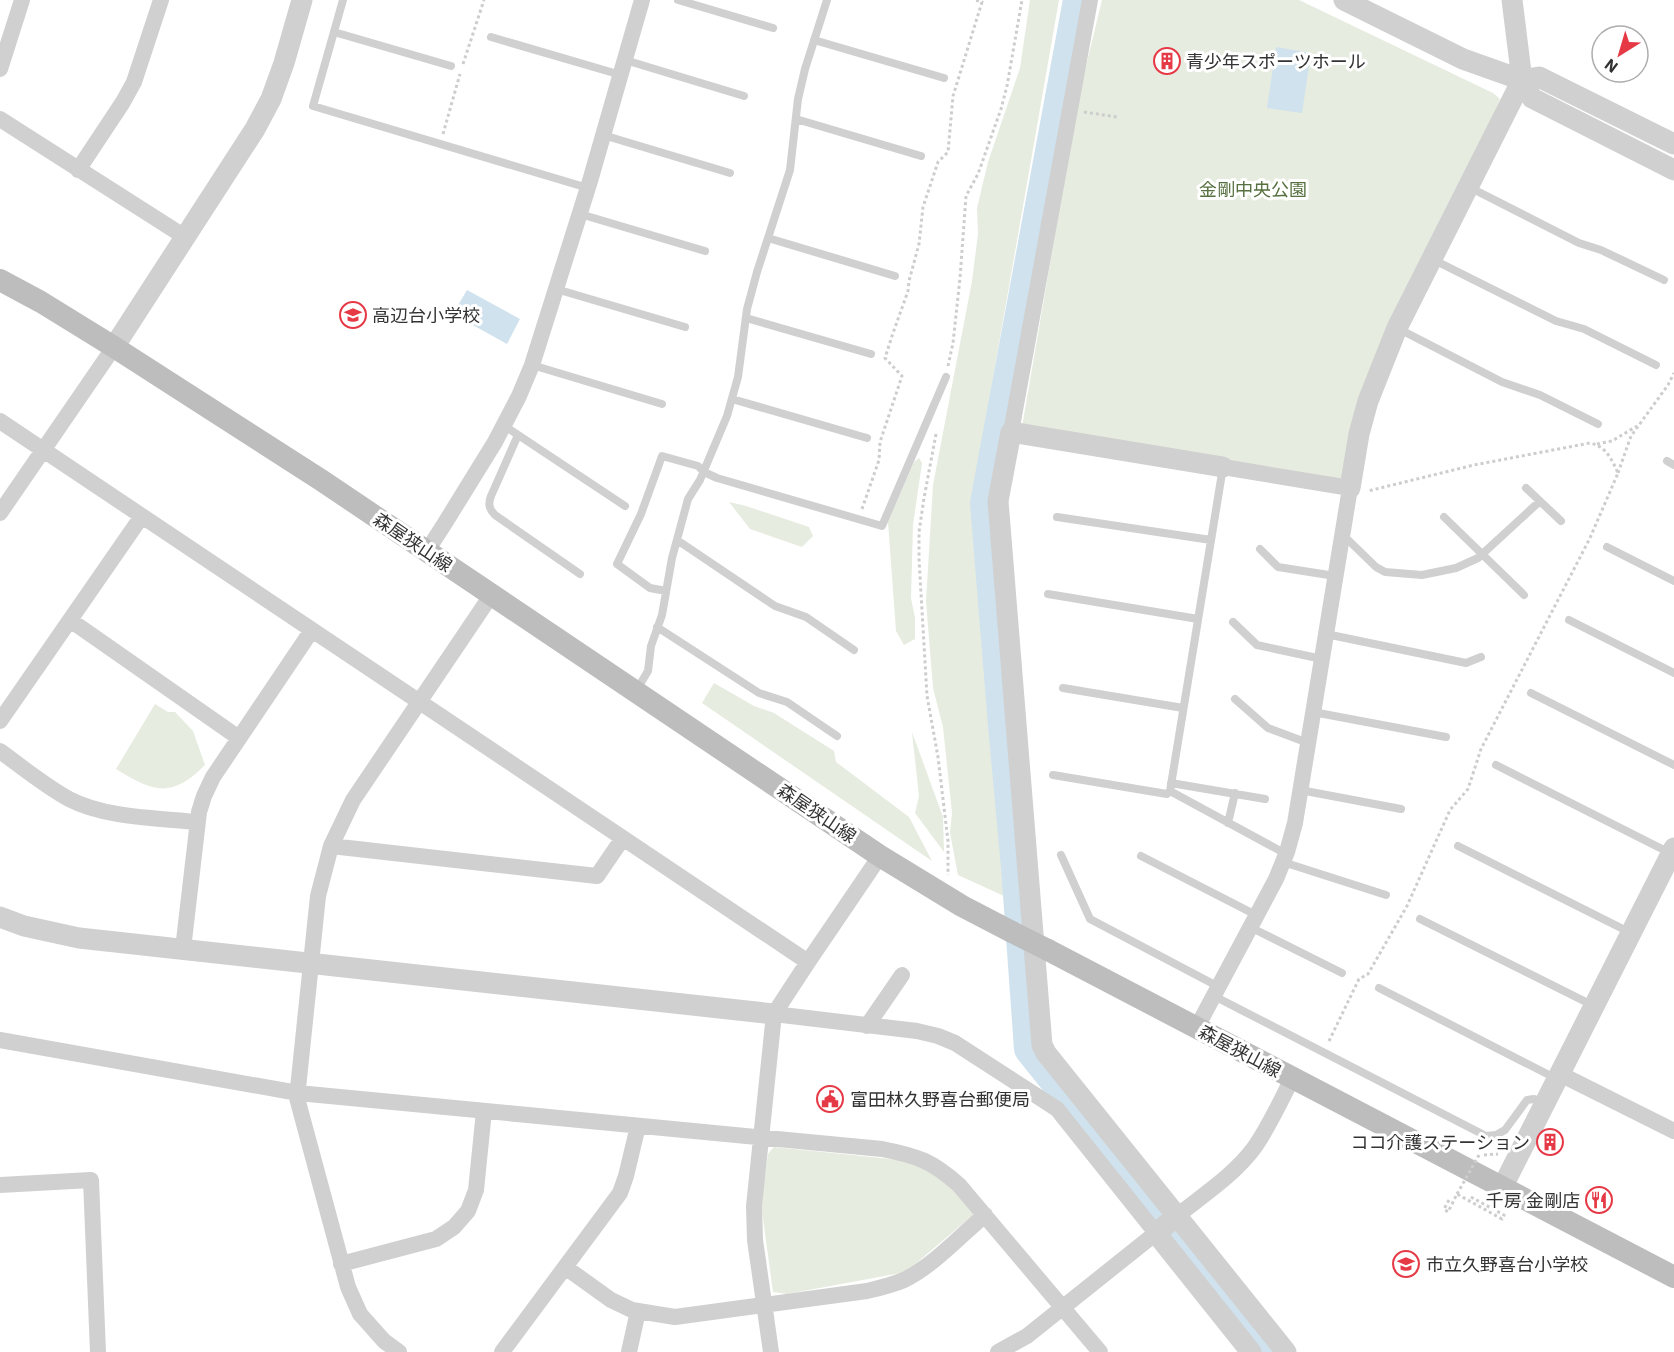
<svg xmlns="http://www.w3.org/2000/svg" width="1674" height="1352" viewBox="0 0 1674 1352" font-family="'IBM Plex Sans','Noto Sans JP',sans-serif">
<rect width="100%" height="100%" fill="#fff"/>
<path fill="#e6ecdf" d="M1030,0h29l-87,498 31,361 1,37 -46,-21 -8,-42 2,-20 -9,-86 -10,-39 -7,-87 7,-116 39,-204 6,-47 -1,-26 11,-46 32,-94z
M1102,0h197l194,93 7,6 -157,381 -321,-53 57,-332z
M919,458l3,5 -9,62 -2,73 4,20v21l-11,6 -8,-14 -8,-109 26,-60z
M729,502l17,4 63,21 4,9 -11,11 -52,-18z
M714,683l40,23 20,7 60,38 2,11 73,55 23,44 -230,-158z
M155,704l13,8h7l18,19 12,34c-34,34 -52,27 -89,4z
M912,732l31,85 1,35 -29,-39 4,-17z
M774,1147l127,13 27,8 20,14 26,32 -68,58 -119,22 -14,-2 -12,-88 7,-50z"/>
<path fill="#cfe2ee" d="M1276,47l35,6 -9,60 -35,-5z
M467,290l53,29 -13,25 -54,-30z"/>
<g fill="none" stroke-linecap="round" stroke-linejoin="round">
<path stroke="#cfe2ee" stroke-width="30" d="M1078,0l-93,503 18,222 13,142 13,182 243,303"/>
<path stroke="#cdcdcd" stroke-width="3" stroke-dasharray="3 3" stroke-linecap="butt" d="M463,64l21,-64
M1084,112l33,5
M443,134l17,-60
M948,366l5,-23 7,-65 6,-82 12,-22 23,-65 6,-23 15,-86
M936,434l-12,64 -5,34v27l8,137 11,61 10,84v34
M1597,444l15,-3 25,-15
M1618,473l13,-37 37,-51 6,-12
M862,509l17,-49 1,-18 22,-66 -17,-18 7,-22 16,-45 1,-10 10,-37 4,-37 15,-45 10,-10 5,-56 29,-94 -7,-2
M1329,1041l30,-62 9,-5 39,-68 43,-96 18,-21 13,-40 109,-211 28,-65c-6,-13 -12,-27 -28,-30l-116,22 -106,26
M1484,1155l14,-1
M1449,1200l-5,9 4,3 9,-18 45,25 2,-4 -35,-19"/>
<path stroke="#d0d0d0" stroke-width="8" d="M343,0l-30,106 275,82
M678,0l95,28
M334,32l117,34
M491,37l130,38
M814,40l130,38
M625,60l119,36
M796,119l125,37
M603,135l127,38
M1469,187l110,56 22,7 63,30
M580,214l125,37
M768,238l127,38
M1432,259l124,62 28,8 72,36
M556,289l129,38
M746,318l125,36
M1399,329l103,53 38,13 58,29
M532,365l130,39
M732,399l135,39
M503,425l122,81
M518,435l-27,61c-3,8 -2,13 4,19l85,59
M1667,461l7,4
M1526,488l35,33
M1057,517l154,23
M1444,517l80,78
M1343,535l33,32 9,5 37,3 34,-7 22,-10 62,-57
M677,540l98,66 31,11 48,33
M1607,547l67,34
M1260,549l18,18 57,9
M666,591l-16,-3 -33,-24 24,-50 21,-58 36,10 6,6 13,6 165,48 64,-149
M1048,594l150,25
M1569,620l105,53
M1233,622l24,23 65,14
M657,627l102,66 28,9 50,34
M1326,634l140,29 15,-6
M1063,688l120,20
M636,691l12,-20 3,-25 11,-31 10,-57 16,-59 12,-19 27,-64 11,-39 9,-68 10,-37 33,-102 8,-71 7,-30 22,-69
M1531,693l143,72
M1235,699l33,29 40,15
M1313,712l133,25
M1496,765l174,88
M1053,775l114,19 3,-3 116,63
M1171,783l94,16
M1300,790l101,19
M1170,791l53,-324
M1228,823l7,-30
M1458,846l173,87
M1061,855l29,64 129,68
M1141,856l115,59
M1283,862l103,33
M1420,919l174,87
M1250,927l92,46
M1379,988l178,91
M1214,996l272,140 10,-1 9,-5 22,-30 7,-1 11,5"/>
<path stroke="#d0d0d0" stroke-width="16" d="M0,69l22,-69
M0,119l185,118
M78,170l45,-68 11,-20 27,-82
M0,421l808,541
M1011,432l79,-432
M0,513l114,-166
M427,551l18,-28 50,-81 24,-46 13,-31 58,-184 52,-181
M70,620l169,118
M0,721l142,-205
M0,751c22,16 45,35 69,48 36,19 88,19 128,23
M331,846l266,30 26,-38
M183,949l16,-137 5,-16 9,-19 99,-147
M774,1014l143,17 21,5 17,7 102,66 99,124 -129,103 -29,16
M867,1026l35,-51
M1196,1029l80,-150 11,-27 8,-29 55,-335 -127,-21
M0,1040l298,53 584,56c36,7 50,12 77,36l141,167
M1560,1074l114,57
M0,1185l91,-5 7,172
M1177,1216c26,-21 57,-41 77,-68 15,-21 26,-46 38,-69
M341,1264l95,-25 18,-12 14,-16 8,-21 8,-79
M565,1267l46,33 21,10 43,7 192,-26c13,-3 25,-6 37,-11 29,-14 56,-44 81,-65
M399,1352l-15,-11 -24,-27 -12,-27 -51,-189 21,-202 13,-50 22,-46 139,-206
M502,1352l118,-159 6,-17 12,-50
M629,1352l9,-41
M771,1352l-16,-112 -1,-34 20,-192 34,-52 72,-106"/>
<path stroke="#d0d0d0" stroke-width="21" d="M1344,0l119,59 59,21 17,-3 135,67
M1512,0l10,80 10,18 142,72
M114,347l141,-218 16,-30 13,-36 18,-63
M1223,467l-212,-35 -13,69 44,544 4,8 240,299
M1350,488l9,-54 9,-33 29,-73 125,-248
M0,917l24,9 55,12 695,76
M1502,1188l172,-340
M1177,1216l-21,17 95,119"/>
<path stroke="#bdbdbd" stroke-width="22" d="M0,280l41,22 73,45 207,133 559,376 82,50 50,26
M1048,950l626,327"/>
<path stroke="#cdcdcd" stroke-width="3" stroke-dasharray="3 3" stroke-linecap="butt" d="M1457,1194l22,-39"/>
<path stroke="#bdbdbd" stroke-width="22" d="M1012,932l36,18"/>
</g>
<defs>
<symbol id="building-ring" viewBox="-11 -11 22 22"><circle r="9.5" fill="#fff" stroke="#e63946" stroke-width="1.5"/><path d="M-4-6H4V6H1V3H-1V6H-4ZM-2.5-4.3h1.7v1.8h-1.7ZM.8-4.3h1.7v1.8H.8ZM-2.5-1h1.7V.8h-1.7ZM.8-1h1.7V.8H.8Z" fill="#e63946"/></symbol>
<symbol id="school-ring" viewBox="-11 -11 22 22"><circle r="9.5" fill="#fff" stroke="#e63946" stroke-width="1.5"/><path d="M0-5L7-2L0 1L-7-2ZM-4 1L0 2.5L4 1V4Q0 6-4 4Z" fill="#e63946"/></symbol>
<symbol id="civic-ring" viewBox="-11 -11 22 22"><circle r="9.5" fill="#fff" stroke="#e63946" stroke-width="1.5"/><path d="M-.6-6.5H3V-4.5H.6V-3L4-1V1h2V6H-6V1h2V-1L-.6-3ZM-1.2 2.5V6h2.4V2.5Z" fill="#e63946"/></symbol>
<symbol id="restaurant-ring" viewBox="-11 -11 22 22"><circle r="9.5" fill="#fff" stroke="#e63946" stroke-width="1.5"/><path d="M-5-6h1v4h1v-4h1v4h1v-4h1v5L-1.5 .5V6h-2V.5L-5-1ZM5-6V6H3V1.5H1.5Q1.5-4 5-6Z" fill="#e63946"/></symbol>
</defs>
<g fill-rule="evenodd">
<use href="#building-ring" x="1152" y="46" width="30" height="30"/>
<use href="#school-ring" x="338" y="300" width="30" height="30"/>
<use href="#civic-ring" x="815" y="1084" width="30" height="30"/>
<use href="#building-ring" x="1535" y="1127" width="30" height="30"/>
<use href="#restaurant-ring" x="1584" y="1185" width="30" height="30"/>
<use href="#school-ring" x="1391" y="1249" width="30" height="30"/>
</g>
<g text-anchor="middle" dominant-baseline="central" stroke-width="6" stroke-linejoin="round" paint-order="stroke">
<g font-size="18" fill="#333" stroke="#fff" text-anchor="start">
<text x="1186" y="61">青少年スポーツホール</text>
<text x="372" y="315">高辺台小学校</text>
<text x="850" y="1099">富田林久野喜台郵便局</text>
<text x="1530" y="1142" text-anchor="end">ココ介護ステーション</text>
<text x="1580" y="1200" text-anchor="end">千房 金剛店</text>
<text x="1426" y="1264">市立久野喜台小学校</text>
</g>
<g font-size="18" fill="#56703f" stroke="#fff">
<text x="1253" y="189">金剛中央公園</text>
</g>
<g font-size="18" fill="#333" stroke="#fff">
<text transform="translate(413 542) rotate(34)">森屋狭山線</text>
<text transform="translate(817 813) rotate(34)">森屋狭山線</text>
<text transform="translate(1240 1051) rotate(28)">森屋狭山線</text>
</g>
</g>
<g transform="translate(1620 54) rotate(217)"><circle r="28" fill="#ffffff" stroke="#adadad" stroke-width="1.5"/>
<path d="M0-4.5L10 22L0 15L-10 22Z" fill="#e63946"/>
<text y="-9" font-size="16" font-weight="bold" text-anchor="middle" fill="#333333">N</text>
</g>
</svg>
